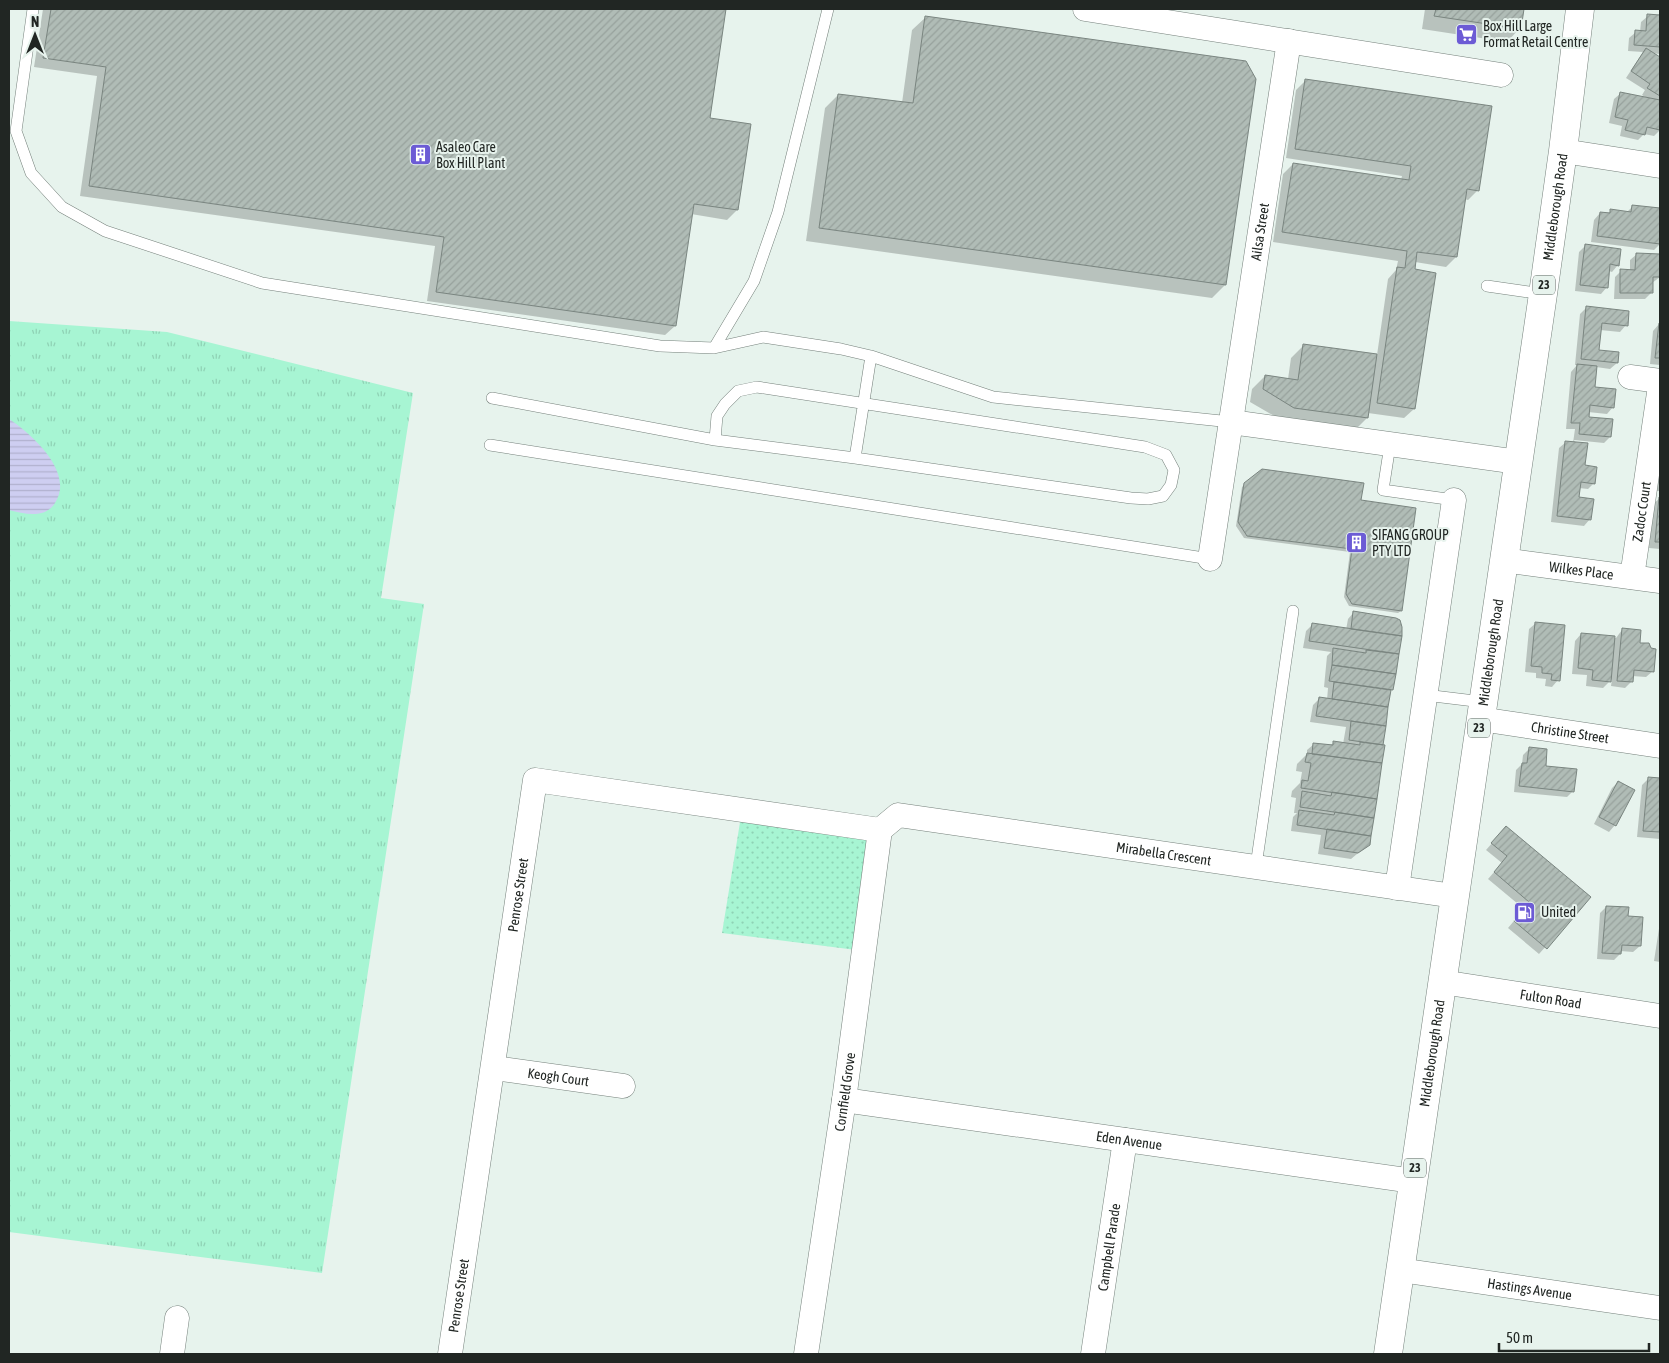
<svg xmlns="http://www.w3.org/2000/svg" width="1669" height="1363" viewBox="0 0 1669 1363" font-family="'Asap Condensed',sans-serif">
<defs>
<pattern id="grass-tufts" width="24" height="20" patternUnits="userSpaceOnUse" patternTransform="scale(1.25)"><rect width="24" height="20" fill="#a7f5d3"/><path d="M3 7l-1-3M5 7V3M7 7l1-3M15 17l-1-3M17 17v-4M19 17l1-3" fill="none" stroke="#8fd2b5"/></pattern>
<pattern id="park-dots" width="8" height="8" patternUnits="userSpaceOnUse" patternTransform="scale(1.25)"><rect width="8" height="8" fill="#a7f5d3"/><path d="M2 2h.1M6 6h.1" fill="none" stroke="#8fd2b5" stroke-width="1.8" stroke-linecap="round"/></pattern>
<pattern id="water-rules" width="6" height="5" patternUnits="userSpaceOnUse" patternTransform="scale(1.25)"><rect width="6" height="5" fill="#cecef1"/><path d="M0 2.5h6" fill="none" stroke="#b1b1ce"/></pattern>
<pattern id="building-hatch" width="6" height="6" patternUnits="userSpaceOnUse" patternTransform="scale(1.25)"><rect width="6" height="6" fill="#b0bcb6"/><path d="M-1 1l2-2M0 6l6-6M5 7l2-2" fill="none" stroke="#97a19c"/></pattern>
</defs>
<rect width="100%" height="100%" fill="#e7f3ed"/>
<path fill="url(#grass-tufts)" d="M9,321l158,11 246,61 -32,205 43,6 -102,669 -313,-41z"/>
<path fill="url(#park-dots)" d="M742,810l138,20 -16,121 -142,-18z"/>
<path fill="url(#water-rules)" d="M9,419c23,15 66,54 46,84 -10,16 -30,11 -46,7z"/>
<path fill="#0003" d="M43,9h682l-16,110 28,91 -10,10 -36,-6 -16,112 -10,9 -238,-34 8,-55 -355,-50 17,-120 -63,-9z
M1425,9h98l-3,19 -13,14 -85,-13z
M1660,13v41l-9,-1 9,5v72l-6,6 -10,-2 -6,6 -18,-4 2,-10 -13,-3 5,-24 7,-6 27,6 -6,-4 3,-5 -19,-12 17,-26 -15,-1 1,-13 7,-6h4l1,-10 7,-6h9z
M926,17l329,62 -30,206 -13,13 -406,-57 19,-133 13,-13 64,8 10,-73z
M1306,80l172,110 -10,10 -4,-1 -8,58 -10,10 -31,-5 -1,147 -10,9 -36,-5 -1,5 -13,13 -73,-11 -31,-18 2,-13 13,-13 23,3 3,-21 13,-13 73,10 11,-76 8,-9 2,-9 -125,-19 10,-68 10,-10 108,16 1,-4 -116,-18 10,-68z
M1633,206l27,3v35l-6,6 -63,-8 3,-22 6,-7 7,1 4,-3 15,2z
M1585,246l33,19 -6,7 -3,-1 -2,16 -6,7 -26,-3 4,-39z
M1637,254l23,1v22l-8,6 -1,10 -6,6h-31l1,-22 6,-6h9v-11z
M1587,307l39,18 -6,7 -20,-2 -3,21 20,12 -7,6 -14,-2 -2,21 19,19 -6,7 -19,-2 -1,6 23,19 -6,6 -30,-3 10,26 10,17 -6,6 -9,-1 -1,10 12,21 -6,7 -33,-4 8,-74 7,-6 7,1 2,-14h-9l5,-57 6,-7h-2l5,-51z
M1659,324l1,41 -10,-1 3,-33z
M1660,456v35h-3z
M1245,484l115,17 41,110 -3,2 -49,-7 -5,-9 6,-45 -106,-14 -8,-12 6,-39z
M1660,498v51l-11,-1 4,-44z
M1354,612l47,15 -9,62 -3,3 -20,152 -18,15 -33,-5 3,-19 -30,-4 2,-14 4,-4h-3l2,-15 -5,-1 1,-6 8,-8 2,-11 -6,-1 1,-7 10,-10v-4l7,-6 16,2 4,-4 9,2 3,-17 -36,-5 3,-17 6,-6 8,1 1,-12 -4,-1 3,-31 4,-4 -28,-4 3,-17 7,-7 33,6 2,-11z
M1536,623l22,57 -6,7 -7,-1 1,-7 -10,-1v-5l-11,-1 4,-43z
M1622,630l31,41 -7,6 -14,-1v5l-7,7 -14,-2 1,-7 -9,9 -17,-2 1,-11 -15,-1 3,-33 6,-7 35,4z
M1529,749l15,18 29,24 -6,6 -53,-5 2,-22 6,-6 1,-9z
M1649,778l11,1v60l-23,-2 5,-52z
M1618,782l-3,43 -6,7 -15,-8 18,-36z
M1500,834l89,64 -50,56 -31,-26 16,-19 -36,-30 14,-16 -16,-13z
M1606,907l21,11 13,28 -7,6 -13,-1v3l-6,6 -17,-1 3,-46z
M1660,922v40l-6,-1z"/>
<path fill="url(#building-hatch)" stroke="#7a8580" d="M51,9h675l-16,109 41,6 -13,86 -44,-6 -18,122 -240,-34 8,-55 -355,-51 17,-119 -63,-9z
M1436,9h88l-3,20 -87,-13z
M1647,14l13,1v32l-26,-2 1,-15 11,1z
M925,16l321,45 10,18 -30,206 -407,-57 19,-134 75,9z
M1646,48l14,9v39l-13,-8 3,-4 -19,-13z
M1305,79l187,27 -13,85 -12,-2 -10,68 -40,-5 -2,17 21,4 -21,136 -38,-6 20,-136 8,1 2,-17 -125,-19 11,-69 116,17 2,-14 -116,-17z
M1620,92l40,8v30l-13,-3 -2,8 -20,-5 3,-10 -13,-3z
M1632,205l28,3v36l-63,-8 3,-24 10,1v-4l21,3z
M1585,244l36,5 -2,17 -9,-2 -2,24 -28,-3z
M1636,253l24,1v23h-7v16h-33v-24l15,1z
M1586,306l43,5 -1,15 -26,-3 -3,27 20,2 -1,11 -37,-4z
M1659,323h1v35h-5z
M1303,344l74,10 -9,64 -74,-10 -31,-19 2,-14 33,5z
M1577,364l20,2 -2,21 21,2 -2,19 -24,-3 -1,12 24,2 -2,18 -32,-3 1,-11h-9z
M1565,441l23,2 -3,22 12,2 -2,17 -14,-2 -2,15 15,2 -3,21 -34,-4z
M1262,469l102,14 -3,17 55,8 -14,103 -50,-7 -6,-10 6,-45 -105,-13 -9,-14 6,-39z
M1659,497h1v45h-5z
M1353,611l43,7 4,2 2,7v9l-51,-7z
M1535,622l30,3 -5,56 -9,-1 1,-6 -10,-1v-6l-11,-1z
M1312,623l90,13 -3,18 -90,-13z
M1622,628l19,2 -1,13h9l2,5 5,1 -2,23 -20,-2 -1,12 -16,-1z
M1581,633l34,3 -4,46 -19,-2 1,-10 -15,-2z
M1333,648l33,5v-3l33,4 -3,20 -64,-9z
M1332,665l64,9 -3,16 -64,-9z
M1334,682l57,8 -3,17 -56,-8z
M1319,697l69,10 -2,19 -70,-10z
M1351,721l35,5 -3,19 -34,-5z
M1333,741l27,4v-3l25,3 -3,18 -70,-9 1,-11 20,2z
M1529,747l18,2 -1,17 31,3 -3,23 -55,-6 3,-23h5z
M1307,753l75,10 -5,36 -76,-11 1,-8 6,1 3,-18 -6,-1z
M1648,777l12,1v54l-17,-1z
M1618,781l17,9 -19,36 -17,-9z
M1302,791l29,5 1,-4 45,7 -3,19 -74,-11z
M1299,810l35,5 1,-3 39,6 -3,18 -74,-11z
M1506,826l85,71 -44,52 -33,-28 15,-19 -35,-30 13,-16 -16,-13z
M1327,829l44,7 -1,9 -12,8 -34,-5z
M1606,906l23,1 -1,9 15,1 -2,29 -19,-1 -1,9 -19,-1z"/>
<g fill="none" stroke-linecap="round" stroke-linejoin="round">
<defs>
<path id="service" d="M33,9l-17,122 15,42 31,34 43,24 157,52 398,63 54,2 49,-11 78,12 30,7 122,41 238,25
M1487,286l56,8
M714,348l40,-67 24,-69 50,-203
M757,387l388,60 21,8 8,15 -3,15 -8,11 -15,3 -17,-1 -276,-40 -140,-18 2,-24 8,-12 13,-13z
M492,398l223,42
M490,445l720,114
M1390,445l-7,45 71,10
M855,458l16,-102
M1425,695l58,7
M1256,866l37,-255"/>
<g id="minor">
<path d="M1085,9l416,66"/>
<path d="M1563,151l97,15"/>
<path d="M1630,377l30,4"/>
<path d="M1231,422l287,40"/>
<path id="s1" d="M1210,559l79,-518"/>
<path id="s2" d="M1503,560l157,21"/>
<path id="s3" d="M1632,577l28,-191"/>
<path id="s4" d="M1480,719l180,27"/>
<path id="s5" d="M880,830l18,-15 556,81"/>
<path d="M1397,888l57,-388"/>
<path id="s6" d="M1442,982l218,34"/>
<path id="s7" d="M494,1068l129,18"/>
<path id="s8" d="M844,1100l569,81"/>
<path id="s9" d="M1400,1270l260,38"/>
<path d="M172,1354l5,-36"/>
<path id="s10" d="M450,1354l85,-574 345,50"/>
<path id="s11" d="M806,1354l38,-254 36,-270"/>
<path id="s12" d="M1093,1354l32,-214"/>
</g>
<g id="primary">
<path id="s13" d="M1388,1354l155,-1060 20,-143 17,-142"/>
</g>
</defs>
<use href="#service" stroke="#75807b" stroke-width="12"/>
<use href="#minor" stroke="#75807b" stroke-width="25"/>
<use href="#primary" stroke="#75807b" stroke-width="29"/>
<use href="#service" stroke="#fff" stroke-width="11"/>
<use href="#minor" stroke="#fff" stroke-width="24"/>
<use href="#primary" stroke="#fff" stroke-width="28"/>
</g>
<defs>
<symbol id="supermarket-square" viewBox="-11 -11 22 22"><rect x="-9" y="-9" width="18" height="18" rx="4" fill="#6c5bd5" stroke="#e7f3ed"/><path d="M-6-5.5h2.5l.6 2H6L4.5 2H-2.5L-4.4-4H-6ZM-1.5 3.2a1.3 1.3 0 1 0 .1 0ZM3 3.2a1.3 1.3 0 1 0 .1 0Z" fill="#fff"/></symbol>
<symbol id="building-square" viewBox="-11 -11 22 22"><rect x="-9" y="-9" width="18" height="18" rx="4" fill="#6c5bd5" stroke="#e7f3ed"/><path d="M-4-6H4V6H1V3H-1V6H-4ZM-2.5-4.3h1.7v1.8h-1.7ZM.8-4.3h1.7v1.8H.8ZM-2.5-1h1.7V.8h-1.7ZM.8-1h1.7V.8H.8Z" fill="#fff"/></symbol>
<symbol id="fuel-square" viewBox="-11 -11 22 22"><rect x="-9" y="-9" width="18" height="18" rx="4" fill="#6c5bd5" stroke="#e7f3ed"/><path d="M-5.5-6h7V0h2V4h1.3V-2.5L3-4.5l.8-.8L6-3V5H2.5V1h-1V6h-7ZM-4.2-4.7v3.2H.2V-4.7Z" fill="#fff"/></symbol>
</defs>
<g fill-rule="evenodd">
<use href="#supermarket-square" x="1454" y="22" width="25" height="25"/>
<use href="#building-square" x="408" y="142" width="25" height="25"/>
<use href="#building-square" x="1344" y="530" width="25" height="25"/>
<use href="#fuel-square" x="1512" y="900" width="25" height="25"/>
</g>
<g text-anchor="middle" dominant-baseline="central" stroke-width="4" stroke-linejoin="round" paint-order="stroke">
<g fill="#e7f3ed" stroke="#5c6460" stroke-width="1">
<rect x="1533" y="275.5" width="22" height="19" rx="4"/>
<rect x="1468" y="718.5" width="22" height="19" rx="4"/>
<rect x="1404" y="1158.5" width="22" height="19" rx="4"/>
</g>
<g font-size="12" font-weight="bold" fill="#212623">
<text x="1544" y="285">23</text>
<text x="1479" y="728">23</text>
<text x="1415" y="1168">23</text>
</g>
<g font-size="14" fill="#212623" stroke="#e7f3ed" text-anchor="start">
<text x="1483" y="26">Box Hill Large<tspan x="1483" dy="16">Format Retail Centre</tspan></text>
<text x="436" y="147">Asaleo Care<tspan x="436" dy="16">Box Hill Plant</tspan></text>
<text x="1372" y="535">SIFANG GROUP<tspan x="1372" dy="16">PTY LTD</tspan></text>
<text x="1541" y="912">United</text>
</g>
<g font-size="14" fill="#212623" stroke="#e7f3ed">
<text stroke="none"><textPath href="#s13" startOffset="1159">Middleborough Road</textPath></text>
<text stroke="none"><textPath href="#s1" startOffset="331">Ailsa Street</textPath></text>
<text stroke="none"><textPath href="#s3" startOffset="66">Zadoc Court</textPath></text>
<text stroke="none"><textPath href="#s2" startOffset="79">Wilkes Place</textPath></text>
<text stroke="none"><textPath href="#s13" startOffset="709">Middleborough Road</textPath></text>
<text stroke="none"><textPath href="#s4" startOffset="91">Christine Street</textPath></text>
<text stroke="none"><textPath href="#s5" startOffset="292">Mirabella Crescent</textPath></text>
<text stroke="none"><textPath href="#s10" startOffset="464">Penrose Street</textPath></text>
<text stroke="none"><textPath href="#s6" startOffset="110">Fulton Road</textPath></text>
<text stroke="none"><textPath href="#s13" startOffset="304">Middleborough Road</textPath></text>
<text stroke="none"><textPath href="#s7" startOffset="65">Keogh Court</textPath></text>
<text stroke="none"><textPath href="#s11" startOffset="265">Cornfield Grove</textPath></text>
<text stroke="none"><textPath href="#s8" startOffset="288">Eden Avenue</textPath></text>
<text stroke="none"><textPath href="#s12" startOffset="108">Campbell Parade</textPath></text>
<text stroke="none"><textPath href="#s9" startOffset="131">Hastings Avenue</textPath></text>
<text stroke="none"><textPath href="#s10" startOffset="59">Penrose Street</textPath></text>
</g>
</g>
<rect width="1669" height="1363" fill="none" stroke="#212623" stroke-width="20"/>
<g transform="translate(35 35)" stroke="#e7f3ed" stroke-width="4" paint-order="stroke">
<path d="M0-4L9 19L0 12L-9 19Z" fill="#212623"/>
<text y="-8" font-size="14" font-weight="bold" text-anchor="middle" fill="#212623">N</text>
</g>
<path d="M1499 1343v8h150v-8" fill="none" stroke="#212623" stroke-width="2.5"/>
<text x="1506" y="1343" font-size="15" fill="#212623" stroke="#e7f3ed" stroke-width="4" paint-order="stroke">50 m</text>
</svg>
